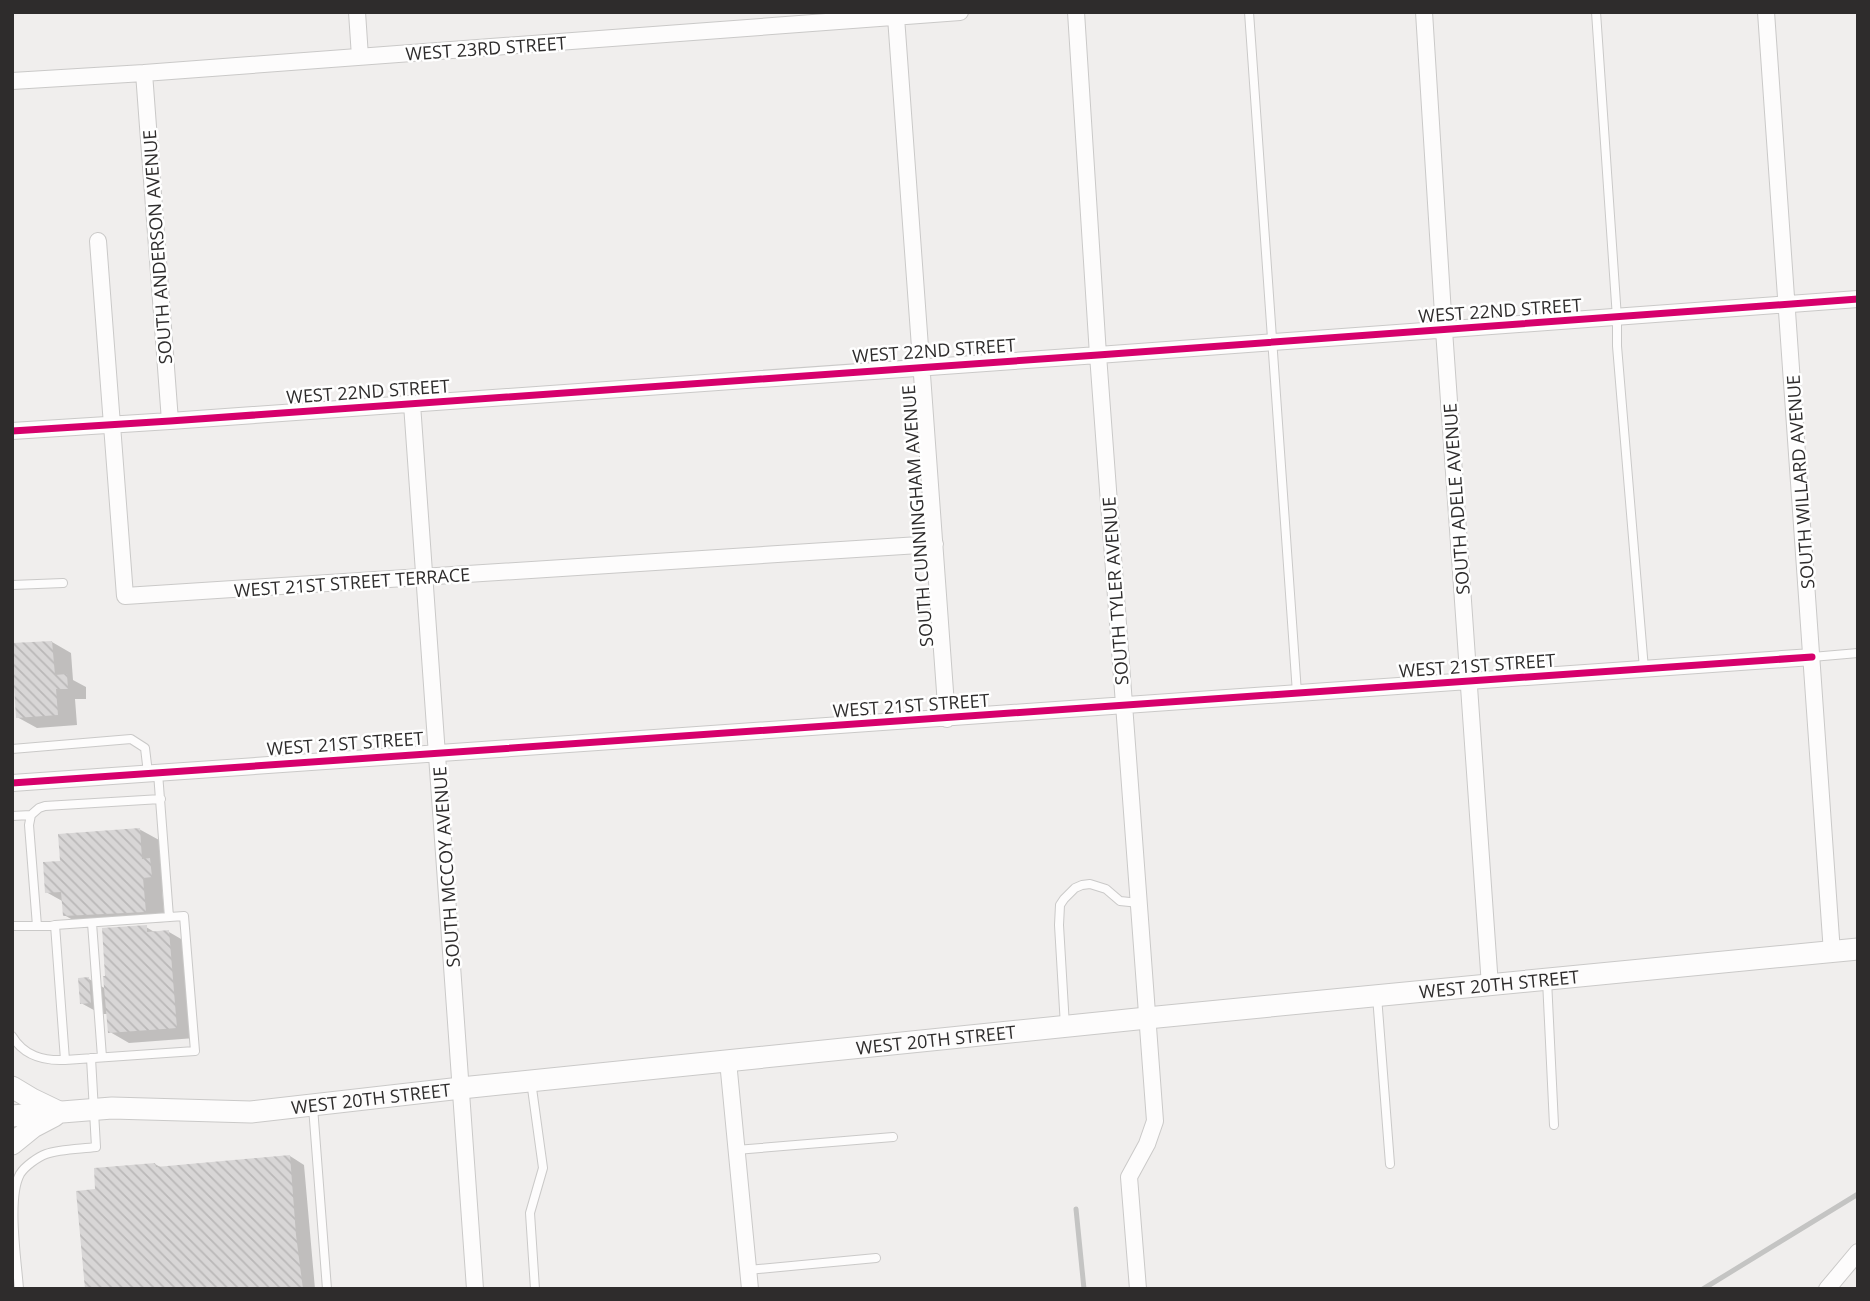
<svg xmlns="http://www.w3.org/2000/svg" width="1870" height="1301" viewBox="0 0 1870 1301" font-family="'Open Sans',sans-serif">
<defs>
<pattern id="building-back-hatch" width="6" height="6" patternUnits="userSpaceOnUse" patternTransform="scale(1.75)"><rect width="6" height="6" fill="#d8d6d6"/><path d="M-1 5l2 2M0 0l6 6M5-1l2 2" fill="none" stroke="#bab8b8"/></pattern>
</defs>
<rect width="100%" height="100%" fill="#f0eeed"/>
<path fill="#0003" d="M52,642l19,11 2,27 13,7v12h-11l2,26 -40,3 -20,-11z
M139,829l20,11 2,26 8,5 2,16 -9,1 3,34 -81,4 -20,-11v-13l-18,-10 16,-30z
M146,927l10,6 13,-1 19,11 7,95 -66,5 -19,-11 -2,-18h-7l-20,-11 8,-24 17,10z
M290,1156l14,9 11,124h-228l10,-98 58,-27 7,4z"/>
<path fill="url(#building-back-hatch)" d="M52,641l3,34 12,-1 1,15h-12l2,26 -42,3 -2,-31h-2v-44z
M140,828l2,31 8,-1 2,19 -9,1 3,34 -83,4 -2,-24 -16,1 -2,-31 17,-1 -2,-27z
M147,925v7l22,-2 8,98 -69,5 -5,-57h2l-3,-48z
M89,977l2,26 -11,1 -2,-26z
M290,1155l6,80 7,54h-218l-9,-98 19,-2 -1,-21 61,-5 1,4z"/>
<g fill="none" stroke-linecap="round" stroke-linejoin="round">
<defs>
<path id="service" d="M1249,12l48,681
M1596,12l21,306v28l27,323
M12,585l51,-2
M1812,657l46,-4
M12,749l119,-10 14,9 3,25
M158,773l11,144
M12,816l19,-1
M92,923l10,134
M12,926h39l4,-1 129,-9 11,135 -130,9 -10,-135
M37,926l-8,-101 2,-10 8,-7 6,-2 116,-7
M1547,980l7,145
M1377,996l13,168
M1065,1026l-6,-101 1,-20 4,-6 11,-11 7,-3 8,-1 16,5 14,12 19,2
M12,1036c12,20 31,25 53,24
M531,1081l12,87 -13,45 5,76
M313,1107l14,182
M736,1150l157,-13
M748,1270l128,-12
M19,1289c-2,-28 -12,-91 1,-115 5,-8 18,-17 26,-20 14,-5 35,-5 50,-7l-5,-89"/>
<path id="minor" d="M357,12l3,45
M1076,12l22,343 57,766 -8,23 -18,33 9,112
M1424,12l20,318 46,656
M1766,12l66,941
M896,17l51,702
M144,73l26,348
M12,81l132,-8 816,-61
M98,241l27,355 810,-52
M412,404l63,885
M12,431l158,-10 928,-66 760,-56
M12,783l1800,-126
M728,1061l22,228
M1827,1289l31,-37"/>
<g id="secondary">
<path d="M12,1087l20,12 27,13"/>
<path id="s1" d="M12,1116l100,-8 139,4 210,-24 686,-70 711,-69"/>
<path d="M12,1144l21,-17 21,-11"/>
</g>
</defs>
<use href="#service" stroke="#cac9c8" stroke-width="10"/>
<use href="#minor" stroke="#cac9c8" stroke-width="18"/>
<use href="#secondary" stroke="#cac9c8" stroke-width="23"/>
<use href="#service" stroke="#fdfcfc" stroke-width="8"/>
<use href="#minor" stroke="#fdfcfc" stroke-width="16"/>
<use href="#secondary" stroke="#fdfcfc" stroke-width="21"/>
<path stroke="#c4c4c3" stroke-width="5" d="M1076,1209l8,80
M1703,1289l155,-95"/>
<defs>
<path id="cycleway" d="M12,431l158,-10 928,-66 760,-56
M12,783l1800,-126"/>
</defs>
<use href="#cycleway" stroke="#fff" stroke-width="11"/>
<use href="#cycleway" stroke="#d6006c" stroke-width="7"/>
</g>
<g text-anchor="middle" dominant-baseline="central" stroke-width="5" stroke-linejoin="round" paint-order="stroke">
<g font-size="18" fill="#2e2c2c" stroke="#fff">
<text transform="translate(486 48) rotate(-4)">WEST 23RD STREET</text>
<text transform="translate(157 247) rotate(-94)">SOUTH ANDERSON AVENUE</text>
<text transform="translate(1500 310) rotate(-4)">WEST 22ND STREET</text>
<text transform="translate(934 350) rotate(-4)">WEST 22ND STREET</text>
<text transform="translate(368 391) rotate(-4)">WEST 22ND STREET</text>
<text transform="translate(1800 482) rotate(-94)">SOUTH WILLARD AVENUE</text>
<text transform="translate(1456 499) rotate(-94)">SOUTH ADELE AVENUE</text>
<text transform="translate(917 516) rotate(-94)">SOUTH CUNNINGHAM AVENUE</text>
<text transform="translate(352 582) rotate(-4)">WEST 21ST STREET TERRACE</text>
<text transform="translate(1115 591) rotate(-94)">SOUTH TYLER AVENUE</text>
<text transform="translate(1477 665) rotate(-4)">WEST 21ST STREET</text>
<text transform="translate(911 705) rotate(-4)">WEST 21ST STREET</text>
<text transform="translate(345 743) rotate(-4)">WEST 21ST STREET</text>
<text transform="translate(446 867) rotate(-94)">SOUTH MCCOY AVENUE</text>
<text stroke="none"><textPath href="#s1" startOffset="1494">WEST 20TH STREET</textPath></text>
<text stroke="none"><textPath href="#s1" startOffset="928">WEST 20TH STREET</textPath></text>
<text stroke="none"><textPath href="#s1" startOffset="360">WEST 20TH STREET</textPath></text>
</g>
</g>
<rect width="1870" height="1301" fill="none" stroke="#2e2c2c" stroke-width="28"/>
</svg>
